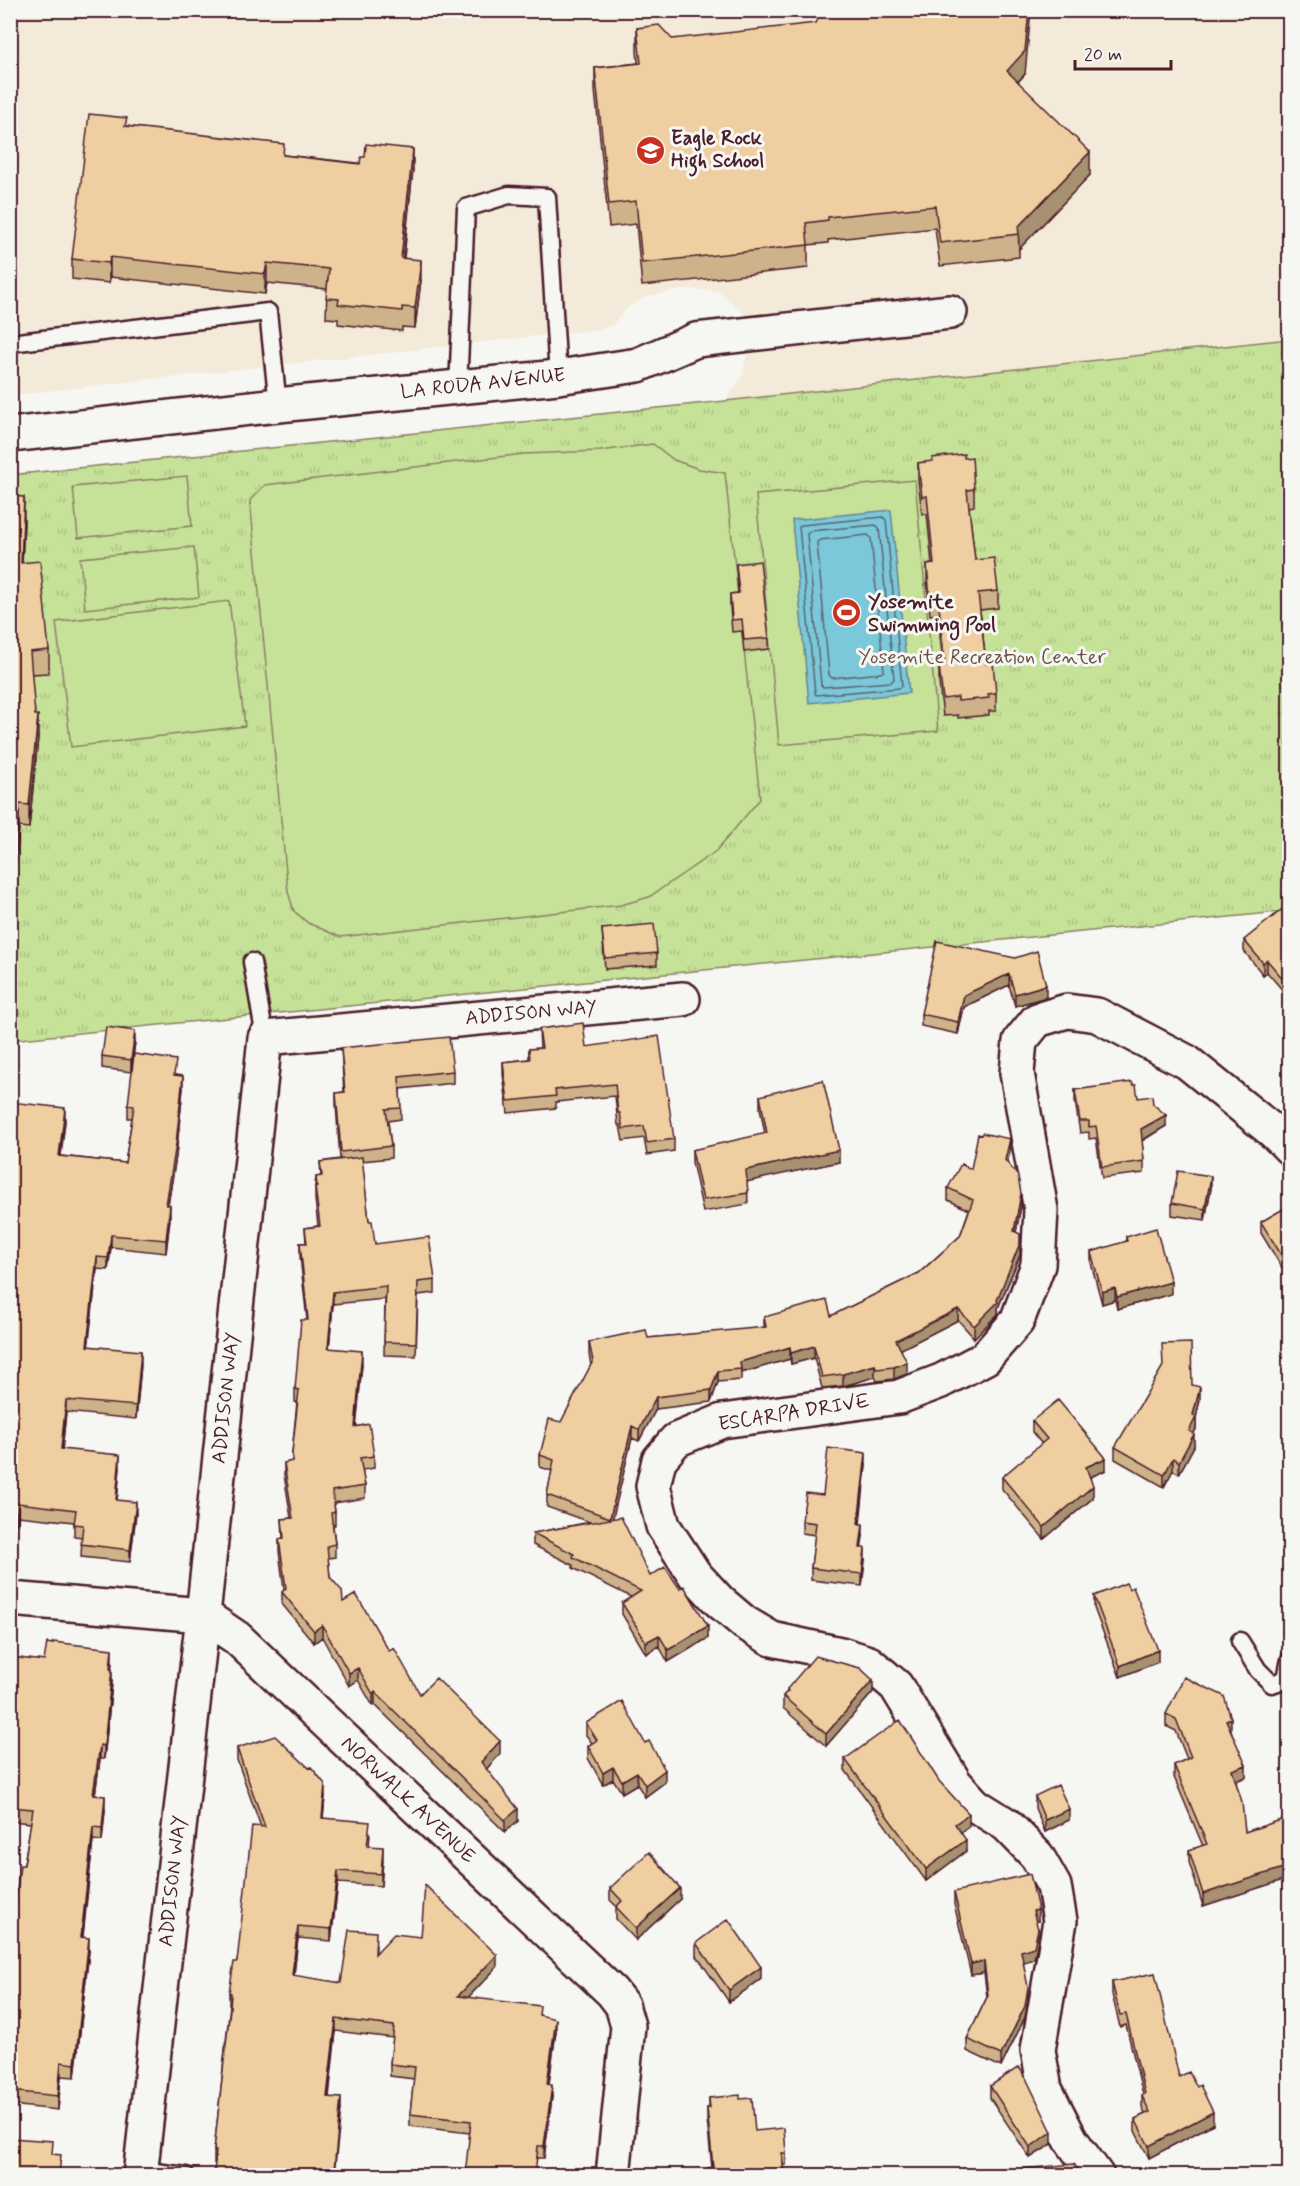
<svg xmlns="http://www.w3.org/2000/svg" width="1300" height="2186" viewBox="0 0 1300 2186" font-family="Mynerve,sans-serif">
<defs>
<pattern id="grass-tufts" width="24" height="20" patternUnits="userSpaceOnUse" patternTransform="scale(1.5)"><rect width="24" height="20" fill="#c6e198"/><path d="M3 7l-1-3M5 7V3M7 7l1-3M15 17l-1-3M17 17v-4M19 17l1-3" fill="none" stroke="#acc183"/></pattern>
</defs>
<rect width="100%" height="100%" fill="#f6f6f2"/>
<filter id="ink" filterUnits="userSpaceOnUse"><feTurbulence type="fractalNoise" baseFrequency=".0167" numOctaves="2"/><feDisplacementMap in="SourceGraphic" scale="12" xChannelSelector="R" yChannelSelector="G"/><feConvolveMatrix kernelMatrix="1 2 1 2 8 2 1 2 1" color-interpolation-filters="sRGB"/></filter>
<g filter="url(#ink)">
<path fill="#f4eada" d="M10,11h1279v328l-564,62 17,-25 6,-26 -3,-36 -25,-23 -33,-2 -40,7 -19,11 -16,18 -13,4 -588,66z"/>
<path fill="url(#grass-tufts)" stroke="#888062" stroke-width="1.5" d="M1289,339v572l-1278,129 -1,-565 715,-74z"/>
<path fill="#c6e198" stroke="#888062" stroke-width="1.5" d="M653,444l21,16 25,9 26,4 35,326 -44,52 -67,46 -28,8 -281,32 -32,-14 -14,-12 -6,-19 -38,-392 15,-15 259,-31 76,-3z
M187,476l5,50 -114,12 -5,-51z
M915,480l23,251 -159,14 -23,-250z
M194,547l5,50 -114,12 -5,-51z
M229,601l16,125 -174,21 -15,-125z"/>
<path fill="#7ac8d9" stroke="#678493" stroke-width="1.5" d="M891,510l18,183 -100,10 -17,-183z"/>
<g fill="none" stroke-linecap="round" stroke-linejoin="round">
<path stroke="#5d6371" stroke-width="1.5" d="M883,517l3,3 16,166 -3,2 -83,7 -1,-2 -16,-166 3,-2z
M876,525l3,3 15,151 -3,3 -68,5 -2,-2 -14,-151 3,-3z
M868,535l3,3 13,133 -3,2 -49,5 -3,-3 -12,-133 3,-2z"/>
<defs>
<path id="service" d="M10,343l258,-31 10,93
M458,388l8,-180 43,-13 38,2 11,180
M252,962l13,76
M1240,1641l18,29 14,14 14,-5 4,-20
M140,2170l46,6"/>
<path id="minor" d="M10,435l268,-30 280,-28 80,-12 58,-25 254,-28
M10,1599l193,16 34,23 375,354 10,13 6,21 -15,150
M140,2176l63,-561 62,-577 418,-39
M1097,2176l-26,-36 -26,-51 -7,-39 22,-129 -6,-35 -17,-30 -30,-31 -32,-20 -20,-22 -59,-97 -27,-23 -28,-9 -69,-15 -27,-16 -26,-22 -24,-26 -32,-49 -10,-40 6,-26 17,-20 46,-19 177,-24 42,-16 44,-23 32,-37 21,-56 3,-55 -24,-137 3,-32 17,-21 30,-9 30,4 90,47 88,71 15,15"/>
</defs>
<use href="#service" stroke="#4a1f2b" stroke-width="21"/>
<use href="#minor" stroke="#4a1f2b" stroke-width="38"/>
<use href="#service" stroke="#f6f6f2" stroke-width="16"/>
<use href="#minor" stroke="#f6f6f2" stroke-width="33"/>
</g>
<path fill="#ceb28a" stroke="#4a1f2b" stroke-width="1.5" d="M637,28l35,11 353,35 -7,8 72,93 -71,74v8l-79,9 -5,-38 -107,12v3l-20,2v23l-166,18 -6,-62 -27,3 -14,-137v-22l43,-5 -1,-13z
M127,126l157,29 129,14 -9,89 17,22 -6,48 -13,-1v4l-64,-7v-5l-12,-1 1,-29 -60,-6 -2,11 -155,-17 -1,6 -37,-4v-20z
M964,458l10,31v17l-5,1 6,53 23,31v17l-18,2 6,54 10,29v18h-7v4l-31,3v-3l-15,1 -4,-33v-17l4,-1 -5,-51 -8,1 -3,-33v-17l5,-1 -5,-50h-5l-4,-34v-17z
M10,475l4,21 10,24 -2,43 27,87v23l-18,1 4,41 3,22 -9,91 -10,-1 -3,34 -6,-1z
M736,564l33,74v11l-25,3 -2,-21 -10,1 -2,-26v-12l8,-1z
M1290,903v96l-23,-27 -4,3 -19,-24v-11z
M602,929l55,24v12l-52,4z
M1015,958l31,39 -31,9 -6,-21 -45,22 -6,27 -37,-8v-12z
M539,1029l47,18 88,92v12l-27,4 -3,-17 -21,3 -3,-16h-2l-3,-29 -59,6v6l-48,5 -5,-39v-12l26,-3v-10l11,-1z
M135,1042l-4,30 -29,-4v-12z
M341,1048l112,23v12l-53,6 1,30 -13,2 3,25v12l-29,3 7,60 6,23 60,36v13l-17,2 -2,61 -32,-1 1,-56 -52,5 -4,44 33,16 -6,62 18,30v12l-12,2 3,16v12l-31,5 1,9v13h-2l2,19v13l-7,1 2,19 13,25 46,49 31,43 80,60 -14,15 32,52 -13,11 -130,-127 -2,1 -15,-26 -9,6 -27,-49 -8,6 -32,-39v-12l2,-2 -5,-39v-12l4,-1 -1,-19 9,-1 -7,-43v-12l8,-2v-8l5,-51h-2v-13l12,-69 -7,-64v-13h6l-1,-15 13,-2 -3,-27v-13l1,-9 5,-1 -1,-14 20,-3 -4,-54v-12l8,-1z
M176,1075l7,13 -7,68 -8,49 2,13 -4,35 -55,-6 -3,23 -11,-1 -9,77 53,18 -5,55 -70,-7 -4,37 58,18 -3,33 19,14 -6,48 -49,-5 1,-20 -8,-1v-14l-56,-6 -4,31 -4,-1v-444l55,19 -4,35 64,7 7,-45h-4v-13z
M1133,1085l5,13 15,6 13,22 -24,15 2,20v12l-42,5 -6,-40 -7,1v-7l-9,1 -5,-32v-11z
M760,1096l79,66 -92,19 1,23 -45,8 -11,-50v-12l73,-16 -5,-26z
M1010,1151l-3,12 14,43 -5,26 4,23 -22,53v6l-24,24 -16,-18 -57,29 6,25 -13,5 -17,2 -2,-4 -32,9 -21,2 -8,-30 -23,6 -1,-5 -49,14v7l-23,2 -7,20 -55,7 -17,32 -7,-3 -20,80 38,58 58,62 -40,24 -9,-16 -13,8 -24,-40v-11l9,-6 -58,-29v-3l-40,-20v-12l57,-11 -43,-15v-12l5,-24 -12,-4v-12l21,-33 30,-57 -2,-11v-12l59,-4 116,-10v-11l67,-1 88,-43 41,-37 9,-26 -21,-10v-12l23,-19z
M1211,1188l-6,32 -33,-5v-12z
M1290,1205v76l-29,-48v-11z
M1126,1237l45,57 -54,15 -2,-9 -13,4 -11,-41v-11l35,-10z
M1192,1385l8,14 -4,18v12l-3,5 1,12 -15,28 -6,-4 -9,17 -49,-28v-12z
M1032,1421l74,49 -16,7 3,21 -49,41 -42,-50v-12l40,-33 -10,-12z
M866,1465l-6,59 3,12 -2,12 4,12 -3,26 -51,-6v-12l4,-33 -13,-2v-12l21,-26z
M1094,1596l64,66 -38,15 -26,-69z
M10,1657l34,4 68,1 -1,7 1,14 -8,76h-4l-5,36 10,15 -3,31 -9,-1 -10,97 6,14 -14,126 -14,-1 -3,34 -48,-5v-172h2l19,-110 -21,-2z
M787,1689l86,3 -47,54 -43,-38v-12l4,-4z
M1166,1714l65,16 15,47 -10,4 9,51 45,-15v63l-1,-2 -86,28 -14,-44v-12l14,-4 -29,-69v-12l13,-6 -11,-28 -10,-5z
M586,1723l79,59 -20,15 -8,-13 -15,9 -9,-14 -10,6 -15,-27v-12l4,-3 -6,-8z
M237,1748l88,48 -2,22 47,16 -1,12 14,13 -2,27 -43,-3 -7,58 -33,-3 -4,38 47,7 35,-38v8l121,14 -29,30 72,18 16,16 -7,53 3,13 -8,61h-6l-68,-25 -60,-7v-12l4,-35 -24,-3v-12l3,-26 -57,-7 -7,66 12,13 -127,53v-12l16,-146h-1v-12l8,-31 24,-135 -24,-67z
M845,1759l124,67 -8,6 5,19 -40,30 -81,-111z
M1035,1796l34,24 -24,12 -10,-24z
M610,1888l70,11 -44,41 -20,-21v-13l-6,-6z
M954,1892l84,29 -2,1 2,18 -4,19 -11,3 5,37 -3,18 -24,50 -34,-16v-12l20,-42 -3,-24 -13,2 -17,-71z
M696,1943l65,36 -32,23 -33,-47z
M1112,1982l101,142 -64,34 -14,-27v-12l10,-5 -3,-6v-12l1,-1 -17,-70 -6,2 -8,-33z
M990,2086l62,58 -22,14 -40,-60z
M709,2098l31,1 15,32 31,22v12h-3l1,10h-76v-7h4l-5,-48v-12h2z"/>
<path fill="#a79171" stroke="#4a1f2b" stroke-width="1.5" d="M1029,10h2l-6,64 -18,19v-22z
M413,149v20l-12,109v-20z
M1090,152v23l-71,74 -1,-22z
M110,257v20l-1,6v-20z
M421,260v20l-6,48v-20z
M267,263v20l-2,11v-20z
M14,475v22l-2,-1z
M24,497v23l-3,65v-22z
M38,715v22l-9,91v-23z
M19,804v23l-3,34v-23z
M1267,960v12l-4,3v-12z
M1009,974v11l-45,22 -6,27v-12l6,-27z
M1046,985v12l-31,9v-12z
M135,1031v11l-4,30v-12z
M183,1076v12l-7,68 -10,61v-12z
M65,1108v13l-6,47v-12z
M1166,1115v11l-25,15v-12z
M1010,1139v12l-5,21v-12z
M839,1150v12l-93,20v-12z
M1211,1176v12l-6,32v-11z
M1021,1194v12l-7,37v-12z
M170,1205v13l-4,35v-13z
M1020,1234v21l-22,53v6l-24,24v-12l23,-26z
M111,1235v12l-3,23v-12z
M97,1257v12l-10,89v-12z
M1171,1282v12l-54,15v-12z
M1115,1288v12l-13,4v-12z
M333,1292v12l-5,56v-12z
M958,1309v11l-62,32v-12z
M814,1346v12l-23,6v-11z
M790,1347v12l-49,14 -1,-11z
M141,1351v13l-5,55v-13z
M362,1351v13l-7,75v-12z
M907,1362v12l-13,5v-12z
M875,1365v12l-32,9v-12z
M718,1371v11l-7,20v-12z
M1200,1387v12l-4,19v-1v12l-7,14v-12z
M656,1397v12l-17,32v-11z
M66,1400v12l-5,49v-12z
M632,1426v12l-22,92v-12z
M1194,1434v12l-15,28v-12z
M866,1453v12l-8,71v-12z
M120,1455v12l-4,45v-12z
M1106,1458v12l-20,9v-12z
M1173,1458v12l-9,17v-12z
M1093,1486v12l-49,41v-12z
M136,1502v12l-6,48v-12z
M18,1503v13l-4,31v-13z
M863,1524v12l-3,23v-11z
M865,1548v12l-3,26v-12z
M322,1625v12l-8,6v-12z
M708,1626v12l-40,24v-12z
M659,1635v11l-13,8v-12z
M112,1649v13l-2,20v-13z
M1158,1650v12l-38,15v-11z
M358,1668v12l-9,6v-13z
M112,1669v14l-8,76v-13z
M873,1680v12l-47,54v-12z
M375,1692v13l-2,1v-12z
M1231,1718v12l-5,1v-11z
M500,1741v13l-19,21v-13z
M100,1745v14l-7,49v-13z
M1246,1765v12l-14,5v-12z
M613,1767v12l-10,6v-12z
M665,1770v12l-20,15v-12z
M637,1772v12l-15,9v-12z
M325,1784v12l-3,34v-12z
M105,1796v14l-3,31v-13z
M518,1809v12l-13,11v-12z
M1069,1809v11l-24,12v-12z
M969,1814v12l-14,10v-12z
M93,1827v13l-12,110v-13z
M966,1840v11l-40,30v-12z
M383,1847v12l-2,27v-12z
M1289,1866v12l-86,28v-12z
M338,1871v12l-7,58v-12z
M680,1888v11l-44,41v-12z
M1038,1910v11l-5,1v-11z
M298,1926v12l-6,49v-12z
M1038,1929v11l-4,19 -13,4v-12z
M89,1938v13l-14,126v-13z
M497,1955v12l-39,41v-12z
M984,1961v12l-13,2v-11z
M761,1967v12l-32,23v-12z
M1028,1987v12l-3,18 -24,50v-12z
M336,2019v12l-9,78v-12z
M556,2019v12l-9,65v-12z
M61,2062v14l-3,34v-14z
M552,2085v12l-8,61v-12z
M341,2098v12l-7,65z
M1213,2112v12l-64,34v-12z
M1052,2132v12l-22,14v-11z"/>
<path fill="#efcfa1" stroke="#4a1f2b" stroke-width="1.5" d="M823,10h206l-4,41 -18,20 83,81 -72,75 1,7 -79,9 -5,-37 -107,11v3l-22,3 2,22 -166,18 -6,-62 -27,3 -14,-136 46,-5 -4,-35 22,-3 13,14 144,-16z
M89,114l38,4 -2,8 159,18 -1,11 77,9 1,-7h4l1,-13 47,5 -12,109 20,2 -6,48 -13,-1v4l-64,-7 1,-5 -13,-1 3,-29 -62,-6 -2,11 -155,-17 -1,6 -37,-4z
M964,454v4l8,-1 2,32 -7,1 8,70 19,-2 4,33 -20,2 8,71 7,-1 3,30 -8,1 1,4 -31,3v-4l-15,2 -4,-33 6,-1 -7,-69 -8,1 -3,-32 7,-1 -7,-68 -5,1 -4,-34 15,-2 -1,-3z
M10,475h4l-2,21 12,1 -3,66 19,-2 9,89 -19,2 5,63h3l-9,90 -10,-1 -3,34h-6z
M760,561l9,77 -25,2 -2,-21 -10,1 -2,-26 9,-1 -3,-29z
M1290,903v84l-23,-27 -4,3 -19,-23z
M654,924l3,29 -52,5 -3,-29z
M937,941l78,17 22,-7 9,34 -31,9 -6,-20 -45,21 -6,27 -37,-8z
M583,1023l3,24 73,-11 15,103 -27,4 -3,-17 -21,3 -3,-16h-2l-3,-29 -60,6 1,6 -48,5 -5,-39 27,-3 -1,-10 13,-1 -3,-19z
M106,1027l29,4 -4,29 -29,-4z
M449,1037l4,34 -54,6 2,31 -15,1 5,37 -50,6 -5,-59 9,-1 -4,-44z
M134,1054l42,6 -2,15 9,1 -7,68 -10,61h4l-4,35 -55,-5 -3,23 -11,-1 -10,89 54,5 -5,55 -70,-6 -5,49 59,6 -4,45 20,2 -6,48 -49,-6 2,-19 -9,-1 2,-14 -58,-7 -4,31h-4v-432l55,6 -6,48 66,7 9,-57 -6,-1z
M823,1080l16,70 -93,20 2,23 -45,7 -11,-50 75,-17 -7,-37z
M1132,1082l1,3h3l2,13 14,-2 1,8 13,11 -25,14 3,32 -42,6 -6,-41 -7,1v-6h-9l-5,-31z
M982,1133l28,6 -5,21 13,16 3,18 -7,37 6,3v9l-23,57 1,2 -24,24 -16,-17 -62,31 11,22 -13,5 -17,2 -2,-4 -32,9 -21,3 -8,-31 -23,7 -1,-6 -50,15 1,7 -23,2 -7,19 -55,7 -17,33 -7,-4 -22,92 -63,-23 7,-35 -14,-5 9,-36 12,3 32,-61 -4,-19 57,-12 2,8 118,-11 -2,-10 63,-17 4,16 88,-43 41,-37 13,-36 -25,-12 13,-24 10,5 7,-35 3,1z
M362,1157l7,64h3l3,23 54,-7 6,43 -17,2 -2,61 -32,-1 2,-56 -53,6 -5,56 34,3 -7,76 14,-3 5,32 -14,2 5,28 -33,5 3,21 -4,1 4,31 -8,2 3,31 12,14 1,11 13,-8 33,57 5,-3 26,46 16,-16 64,63 -19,21 37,47 -13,11 -130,-128 -2,2 -15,-26 -9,5 -27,-48 -8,6 -32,-39 4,-4 -7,-49 5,-1 -2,-19 11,-1 -9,-55 9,-2 -1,-8 7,-63 -4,-1 6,-69h7l-8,-77h7l-2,-15 15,-2 -5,-40h2l-1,-9 6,-1 -2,-14z
M1178,1171l33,5 -6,33 -33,-6z
M1290,1205v64l-29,-47z
M1156,1228l15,54 -54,15 -2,-9 -13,4 -11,-40 36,-11 -1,-4z
M1191,1343l1,42 8,2 -7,28 3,2 -7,14 5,3 -15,28 -6,-4 -9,17 -49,-28 48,-81 -1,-22z
M1058,1400l48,58 -20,9 7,19 -49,41 -42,-50 45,-38 -15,-18z
M828,1448l38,5 -8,71h5l-3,24h5l-3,26 -51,-6 5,-45 -14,-2 4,-28 17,2z
M621,1517l29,59 15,-9 15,22 4,-3 24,40 -40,24 -9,-15 -13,7 -24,-39 19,-12 -68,-34 1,-3 -41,-21z
M1126,1583l3,6 4,-2 25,63 -38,16 -26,-70z
M53,1642l59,7 -2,20h2l-8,77 -4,-1 -7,50 12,1 -3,32 -9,-1 -12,110 8,1 -14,126 -14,-2 -3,34 -48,-5v-158h2l8,-68h4l9,-56 -23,-2v-150l34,4 3,-18 6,1z
M815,1656l45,12 13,12 -47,54 -43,-38 5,-5 -1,-2z
M1184,1677l40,19 7,22 -5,2 20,45 -14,5 10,32 3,30 45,-15v51l-1,-2 -86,28 -14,-44 18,-6 -33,-79 17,-8 -15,-38 -10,-5z
M622,1701l23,42 4,-2 16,29 -20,15 -8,-13 -15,9 -9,-14 -10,6 -15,-27 9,-6 -11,-17z
M900,1720l39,61 30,33 -14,10 11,16 -40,29 -81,-110z
M275,1736l34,32 2,-1 14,17 -3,34 48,4 -3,24 16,1 -2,27 -43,-3 -7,58 -33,-3 -6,49 49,8 8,-53 27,2 -1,22 19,-20 27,3 4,-52 72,70 -39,41 82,10 -1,9 17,4 -9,65 5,1 -8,61h-6l-3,29h-70l6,-54 -61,-7 5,-47 -25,-3 4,-38 -58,-7 -9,78 14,1 -7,72 40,5h-160l2,-24h-2l3,-28 13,-114 1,-16h-2l5,-31h3l15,-136 13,1 -28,-79z
M1058,1785l11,24 -24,11 -10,-24z
M649,1852l31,36 -44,40 -20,-21 6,-6 -12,-13z
M1030,1874l8,36 -5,1 5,18 -4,18 -13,4 7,36 -3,19 -24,49 -34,-16 21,-44 -4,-34 -13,3 -17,-72z
M728,1919l33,48 -32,23 -33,-47z
M1155,1973l24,104 10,-5 8,15 3,-2 13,27 -64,34 -14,-27 15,-7 -8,-16 3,-2 -19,-80 -6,1 -8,-33z
M1019,2067l7,11 26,54 -22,15 -40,-61z
M740,2095v4l12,-1 3,33 29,-3 2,25h-4l2,22h-75l-1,-7 5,-1 -6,-59h3l-1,-10z
M10,2138l43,3 -1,13 9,1 -2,20h-49z
M1074,2164l5,7v4h-66l-1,-5z"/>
</g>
<defs>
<symbol id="school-disc" viewBox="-11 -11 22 22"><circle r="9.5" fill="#c8321e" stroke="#f6f6f2"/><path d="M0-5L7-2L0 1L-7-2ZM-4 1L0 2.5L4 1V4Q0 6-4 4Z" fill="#fff"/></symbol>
<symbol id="stadium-disc" viewBox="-11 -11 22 22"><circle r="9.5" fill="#c8321e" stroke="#f6f6f2"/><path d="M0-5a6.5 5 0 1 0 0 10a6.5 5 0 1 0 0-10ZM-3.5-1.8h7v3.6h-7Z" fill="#fff"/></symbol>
</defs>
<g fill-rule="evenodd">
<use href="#school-disc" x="634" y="134" width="33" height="33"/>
<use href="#stadium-disc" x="830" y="596" width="33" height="33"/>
</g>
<g text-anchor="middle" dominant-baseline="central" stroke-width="6" stroke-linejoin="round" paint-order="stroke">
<g font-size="20" font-weight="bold" fill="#4a1f2b" stroke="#f6f6f2" text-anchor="start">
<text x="671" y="138">Eagle Rock<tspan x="671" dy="23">High School</tspan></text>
<text x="868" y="602">Yosemite<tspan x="868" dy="23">Swimming Pool</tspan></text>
</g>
<g font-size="20" fill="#4a1f2b" stroke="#f6f6f2">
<text transform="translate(483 384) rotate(-6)">LA RODA AVENUE</text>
<text transform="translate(531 1013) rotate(-5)">ADDISON WAY</text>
<text transform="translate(226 1398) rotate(-84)">ADDISON WAY</text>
<text transform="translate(794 1413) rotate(-9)">ESCARPA DRIVE</text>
<text transform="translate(408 1800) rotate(43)">NORWALK AVENUE</text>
<text transform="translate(173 1881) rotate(-84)">ADDISON WAY</text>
</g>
<g font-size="20" fill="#695046" stroke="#f6f6f2">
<text x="982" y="657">Yosemite Recreation Center</text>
</g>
</g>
<rect width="1300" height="2186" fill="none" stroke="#f6f6f2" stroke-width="36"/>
<rect x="18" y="18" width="1264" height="2150" fill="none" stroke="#4a1f2b" stroke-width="2" filter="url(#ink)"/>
<path d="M1075 60v9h96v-9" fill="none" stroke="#4a1f2b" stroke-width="3"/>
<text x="1084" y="60" font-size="18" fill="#4a1f2b" stroke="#f6f6f2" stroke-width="4.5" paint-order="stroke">20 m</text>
</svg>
